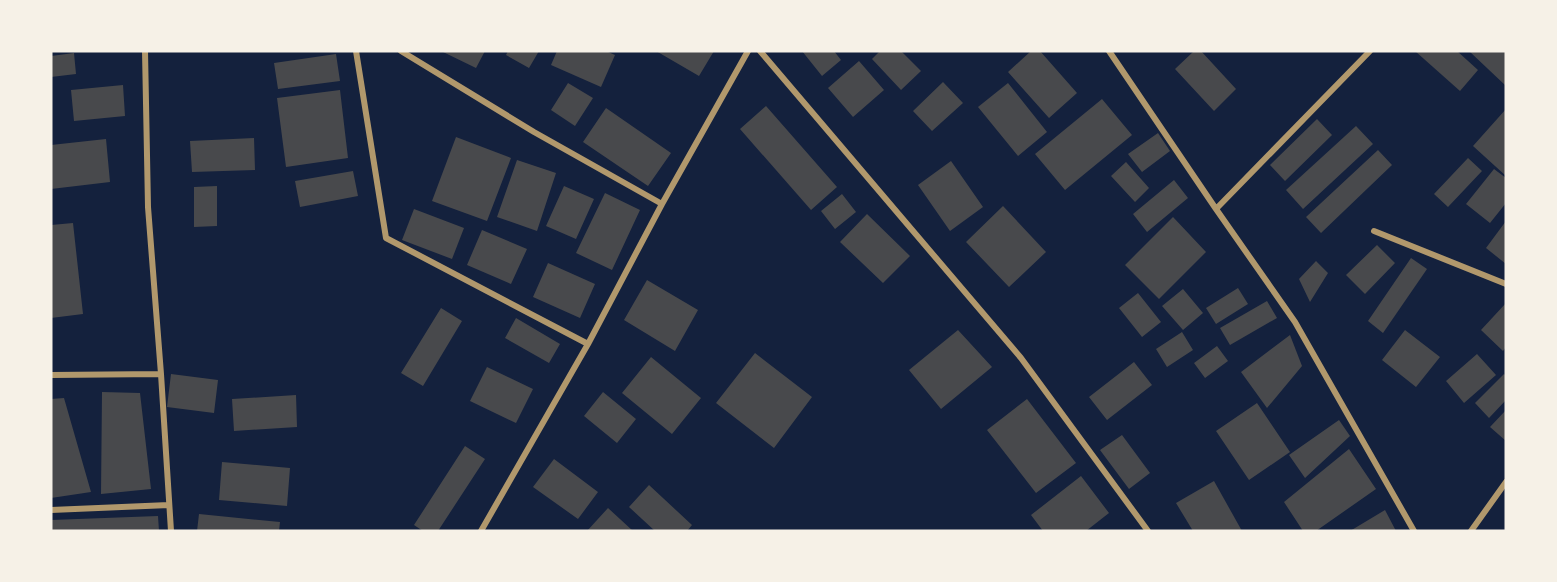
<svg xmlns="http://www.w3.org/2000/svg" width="1557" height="582" viewBox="0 0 1557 582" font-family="'DM Sans',sans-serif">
<rect width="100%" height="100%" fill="#14213d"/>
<path fill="#48494c" d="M441,51h44l-9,17z
M508,51h31l-10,17 -23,-13z
M557,51h49l9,4 -14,32 -50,-22z
M656,51h58l-15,25z
M802,51h32l7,9 -19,16z
M880,51h21l20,20 -20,19 -29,-31z
M1031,51h9l37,42 -28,25 -41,-46z
M1194,51h7l35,38 -22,22 -39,-42z
M1415,51h42l21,19 -18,21z
M1469,51h37v35z
M74,53l2,21 -25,3v-21z
M336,54l4,27 -62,8 -4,-26z
M859,61l25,29 -31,27 -25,-29z
M943,82l20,21 -31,28 -19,-20z
M568,83l25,15 -18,28 -24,-16z
M1008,83l39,49 -29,24 -40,-49z
M123,85l2,31 -51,5 -3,-31z
M340,90l8,68 -62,9 -9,-69z
M1102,99l30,36 -67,55 -30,-36z
M766,106l71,81 -26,23 -71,-81z
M606,108l65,45 -23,33 -65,-44z
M1506,109v67l-33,-30z
M1317,119l15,16 -47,46 -15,-16z
M1356,126l17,18 -70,65 -17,-19z
M1158,133l12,18 -28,21 -14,-18z
M456,137l55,21 -24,63 -55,-20z
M254,138l1,32 -63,2 -2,-31z
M106,139l4,43 -59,7v-44z
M1378,150l14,15 -71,68 -15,-16z
M1468,158l14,13 -34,36 -14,-13z
M517,160l39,13 -19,58 -40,-14z
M951,161l32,46 -33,24 -32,-46z
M1126,162l23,26 -14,14 -24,-26z
M1494,169l12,9v25l-16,20 -24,-19z
M353,171l5,25 -58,11 -5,-26z
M1174,180l14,18 -41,34 -14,-18z
M217,186v40l-23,1v-40z
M564,186l30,13 -18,40 -30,-13z
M605,193l35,17 -28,60 -36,-17z
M842,194l14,18 -21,17 -14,-18z
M1003,206l43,46 -37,35 -43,-45z
M414,209l50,19 -12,31 -50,-19z
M867,214l43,42 -27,27 -43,-41z
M1173,217l33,35 -47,47 -34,-34z
M1506,221v43l-20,-16z
M73,223l10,91 -32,4v-93z
M482,230l45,19 -16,35 -44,-19z
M1377,245l18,18 -30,31 -19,-19z
M1411,258l16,11 -44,64 -15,-12z
M1316,261l12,12 -18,29 -11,-23z
M548,263l47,21 -15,34 -47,-21z
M647,280l51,30 -23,41 -51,-31z
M1238,288l10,16 -32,20 -10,-16z
M1183,289l20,24 -20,17 -21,-24z
M1138,293l23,29 -19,15 -23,-29z
M1267,301l10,17 -47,27 -10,-17z
M1506,303v44l-3,4 -22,-21z
M441,308l21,13 -39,65 -22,-13z
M516,318l44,26 -11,19 -44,-25z
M958,330l34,37 -51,42 -32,-39z
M1405,330l35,27 -24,30 -34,-27z
M1182,332l11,18 -26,17 -11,-18z
M1290,335l12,31 -35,42 -26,-36z
M1217,346l11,15 -23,17 -11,-15z
M755,353l57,44 -38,51 -58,-45z
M1477,354l19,21 -32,28 -18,-22z
M651,357l50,41 -29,36 -50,-41z
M1134,362l18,23 -45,35 -18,-23z
M487,367l46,22 -17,34 -46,-22z
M171,374l47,6 -4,33 -47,-6z
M1504,374l2,2v24l-17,18 -14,-15z
M102,392l38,1 11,96 -50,5z
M603,392l33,27 -19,24 -33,-27z
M296,395l1,32 -63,4 -2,-32z
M64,398l27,94 -40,6v-99z
M1027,399l49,64 -40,30 -49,-63z
M1257,403l33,49 -41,28 -33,-49z
M1506,410v31l-16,-14z
M1339,420l11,16 -45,42 -16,-23z
M1122,435l28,38 -21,16 -29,-39z
M465,446l20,13 -47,72h-15l-9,-6z
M1349,449l27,40 -60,42h-13l-19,-29z
M554,459l44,33 -20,27 -45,-32z
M222,462l68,6 -3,38 -68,-6z
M1081,476l28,37 -23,18h-43l-12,-16z
M1214,481l28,50h-49l-17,-28z
M649,485l43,40 -5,6h-32l-26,-24z
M608,508l25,23h-46z
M1385,510l11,21h-46z
M199,514l81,8 -1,9h-82z
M158,516l1,15h-108v-11z"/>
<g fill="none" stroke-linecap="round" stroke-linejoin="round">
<path stroke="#b1986c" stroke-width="6" d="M145,51l3,156 13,167 10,157
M356,51l30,187 202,106
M401,51l133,81 128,72
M760,51l261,307 127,173
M1109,51l107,158 154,-158
M1216,209l79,113 119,209
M1374,231l132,53
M51,375l110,-1
M51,510l118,-5
M481,531l107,-187 74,-140 86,-153
M1471,531l35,-49"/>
</g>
<rect width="1557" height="582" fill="none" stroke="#f6f1e7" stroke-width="105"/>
</svg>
